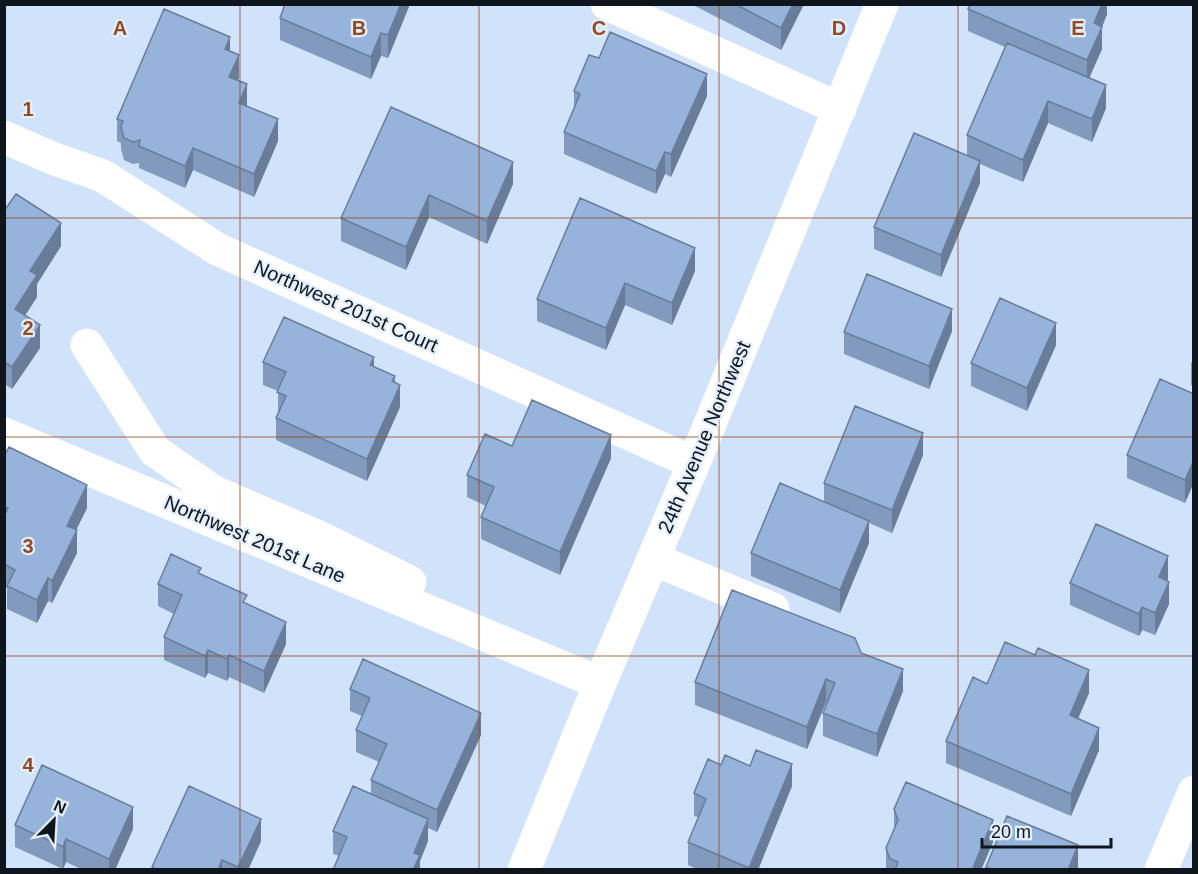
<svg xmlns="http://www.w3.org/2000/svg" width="1198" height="874" viewBox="0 0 1198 874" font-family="Helvetica,sans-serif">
<rect width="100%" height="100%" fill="#d1e3fb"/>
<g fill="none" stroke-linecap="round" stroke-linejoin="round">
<path stroke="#fff" stroke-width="33" d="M607,4l233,105
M4,137l48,21 51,18 114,73 477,214
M87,345l68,106 59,41 107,46 89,44
M4,434l596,249
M653,559l120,50
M524,870l76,-187 94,-220 188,-459
M1161,870l33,-78"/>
</g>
<path fill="#819abd" d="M285,4h125l-22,54 -7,-2 -10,23 -91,-39v-22z
M691,4h113l-23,46z
M1107,4v10l-5,13v22l-13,29 17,30 -14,34 -44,-19 -25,59 -43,-18v19l-39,94 -67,-28v-22l93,-72v-20l38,-88 -37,-16v-22z
M230,51l9,27 -1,2 9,26 31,35 -24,56 -61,-27 -8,18 -46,-20v-5l-6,1 -9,-4 -3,-11v-6l-4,-2v-22z
M574,91l133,5 -36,81 -6,-3 -9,20 -92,-40v-22l10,-23z
M391,107l122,77 -26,60 -58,-27 -23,53 -65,-29v-23z
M4,211l57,35 -24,38v13l-12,18 15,33 -28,41 -8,-5z
M695,271l-23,54 -47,-20 -19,45 -69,-29v-22z
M952,331l-23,58 -85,-35v-22z
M1056,345l-29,66 -56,-25v-23z
M1194,357v30l-3,-2v-22z
M263,362l111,4 21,16 5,25 -33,74 -91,-41v-22l2,-4v-23l-15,-6z
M1194,394v88l-9,21 -58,-25v-23z
M923,455l-31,78 -23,-10v20l-29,70 -89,-37v-23l73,-51v-19z
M4,456l83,52 -11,22 1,23 -25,50 -4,-2 -11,22 -30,-14v-21l-3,-1z
M611,458l-51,117 -79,-36v-22l5,-11 -19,-9v-22z
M201,574l46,30 39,40 -22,49 -35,-16 -2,4 -19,-8 -3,5 -41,-18v-23l10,-23 -16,-8v-22z
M1168,579l-1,2 2,23 -14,31 -13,-5 -3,6 -69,-31v-22z
M861,653l42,38 -26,66 -54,-21v-23l4,-11h-1l-19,47 -112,-44v-23z
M987,684l102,9 -11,26 21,31 -28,66 -125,-53v-22z
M350,689l131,46 -44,97 -9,-4v13l-8,20v9l-81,-14 -6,-2v-23l38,-37v-14l8,-18 -23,-10v-22l6,-14 -12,-5z
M721,765l29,1 42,20 -34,84h-59l-11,-5v-23l10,-25 -4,-1v-23z
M894,809l99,33 -12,28h-95v-22l8,-18z
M15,825l118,4 -18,41h-32l-17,-8 -3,7 -48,-22z
M261,841l-13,29h-96v-3z"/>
<path fill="#697d9a" d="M401,4h9l-22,54v-23z
M793,4h11l-23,46v-22z
M1100,4h7v10l-5,13v22l-15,34v-23l7,-37z
M381,33v23l-10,23v-22z
M230,37v23l-5,-11z
M239,55v23l-10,21v-22z
M707,74v22l-36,81v-23z
M247,84v22l-8,-3z
M1106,85v23l-14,34v-23z
M1048,101v22l-25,59v-22z
M278,119v22l-24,56v-23z
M193,148v22l-8,18v-22z
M665,152v22l-9,20v-23z
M980,161v22l-39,94v-22z
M513,162v22l-26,60v-23z
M429,195v22l-23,53v-23z
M61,223v23l-24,38v13l-22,34v-22l15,-38z
M695,248v23l-23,54v-22z
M625,283v22l-19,45v-22z
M952,309v22l-23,58v-23z
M1056,323v22l-29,66v-23z
M40,325v23l-28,41v-22z
M374,357v22l-4,-14z
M395,376v21l5,-12v22l-33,74v-22z
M923,433v22l-31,78v-23z
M611,435v23l-51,117v-23z
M1194,460v22l-9,21v-23z
M87,485v23l-20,40v-22z
M869,521v22l-29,70v-23z
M77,530v23l-25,50v-22z
M1168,556v23l-9,21v-23z
M48,578v23l-11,22v-23z
M1169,582v22l-14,31v-22z
M1142,607v23l-3,6v-22z
M286,622v22l-22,49v-22z
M208,650v23l-3,5v-22z
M229,655v22l-2,4v-22z
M903,669v22l-26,66v-23z
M1089,670v23l-19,44v-22z
M826,679v23l-19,47v-22z
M481,713v22l-44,97v-22z
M1099,728v22l-28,66v-22z
M792,764v22l-34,84h-9z
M133,807v22l-18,41h-6v-11z
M261,819v22l-13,29h-10v-3z
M428,819v22l-8,20v9h-7l1,-17z
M993,820v22l-12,28h-9z
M66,839v23l-3,7v-22z
M1078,845v22l-1,3h-9z
M222,860v10h-4z"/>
<path fill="#96b3dc" stroke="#697d9a" stroke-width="1.5" d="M285,4h116l-13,31 -7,-2 -10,24 -91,-39z
M735,4h58l-12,24z
M970,4h132l-8,19 8,4 -15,33 -119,-51z
M164,9l66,28 -5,12 14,6 -10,22 18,7 -8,19 39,16 -24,55 -61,-26 -8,18 -46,-20 1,-6 -7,2 -9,-4 -3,-11 2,-6 -6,-2z
M610,32l97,42 -36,80 -6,-2 -9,19 -92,-39 16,-38 -6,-3 15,-36 10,3z
M1007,43l99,42 -14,34 -44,-18 -25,59 -56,-25z
M391,107l122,55 -26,59 -58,-26 -23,52 -65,-29z
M914,133l66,28 -39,94 -67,-28z
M16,194l45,29 -31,48 7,4 -22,34 25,16 -28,42 -8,-6v-150z
M580,198l115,50 -23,55 -47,-20 -19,45 -69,-29z
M867,274l85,35 -23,57 -85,-34z
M1000,298l56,25 -29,65 -56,-25z
M284,317l90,40 -4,8 25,11 -3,5 8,4 -33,74 -91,-41 10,-22 -9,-4 9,-20 -23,-10z
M1160,379l34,15v66l-9,20 -58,-25z
M532,400l79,35 -51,117 -79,-35 13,-30 -27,-12 18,-41 27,12z
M855,406l68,27 -31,77 -68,-27z
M9,447l78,38 -20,41 10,4 -25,51 -4,-3 -11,22 -30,-14 8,-16 -11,-6v-48l4,-8 -4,-1v-51z
M780,483l89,38 -29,69 -89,-37z
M1096,524l72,32 -9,21 10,5 -14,31 -13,-6 -3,7 -69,-31z
M171,554l30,14 -3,5 49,22 -4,7 43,20 -22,49 -35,-16 -2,4 -19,-9 -3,6 -41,-19 18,-42 -24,-11z
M732,590l123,48 6,15 42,16 -26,65 -54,-21 12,-30 -9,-4 -19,48 -112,-45z
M1005,642l30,13 3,-7 51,22 -19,45 29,13 -28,66 -125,-53 27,-64 14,7z
M363,659l118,54 -44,97 -66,-30 16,-36 -31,-14 14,-32 -20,-9z
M756,750l36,14 -43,104 -61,-26 18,-43 -12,-6 14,-34 13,6 4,-10 25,11z
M42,765l91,42 -24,52 -43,-20 -3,8 -48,-22z
M906,782l87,38 -21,50h-77l3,-8 -8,-3 -4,-11 12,-28 -4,-11z
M189,786l72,33 -23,48 -16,-7 -4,10h-60l-6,-3z
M353,786l75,33 -14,34 6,2 -7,15h-80l14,-33 -14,-6z
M1007,816l71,29 -10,25h-75l-7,-3z"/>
<path fill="none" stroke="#914b25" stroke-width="1.5" stroke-opacity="0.55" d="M240,4v866M479,4v866M719,4v866M958,4v866M4,218h1190M4,437h1190M4,656h1190"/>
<g text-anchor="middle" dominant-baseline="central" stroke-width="4.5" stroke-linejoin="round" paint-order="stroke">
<g font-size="20" fill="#0f151d" stroke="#e4effe">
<text transform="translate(346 306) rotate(24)">Northwest 201st Court</text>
<text transform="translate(704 437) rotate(-67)">24th Avenue Northwest</text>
<text transform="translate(255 539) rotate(23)">Northwest 201st Lane</text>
</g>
</g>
<g font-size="20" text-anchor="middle" font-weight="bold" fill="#914b25" stroke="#e4effe" stroke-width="4.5" stroke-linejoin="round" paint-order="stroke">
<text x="120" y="35">A</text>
<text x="359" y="35">B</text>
<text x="599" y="35">C</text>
<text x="839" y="35">D</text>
<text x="1078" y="35">E</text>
<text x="28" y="116">1</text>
<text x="28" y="335">2</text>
<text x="28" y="553">3</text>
<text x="28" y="772">4</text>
</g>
<rect width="1198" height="874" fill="none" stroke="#0f151d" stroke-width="12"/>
<g transform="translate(54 820) rotate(24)" stroke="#e4effe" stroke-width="4.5" paint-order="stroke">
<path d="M0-4.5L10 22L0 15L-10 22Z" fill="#0f151d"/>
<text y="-9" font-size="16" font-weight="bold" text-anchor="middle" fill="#0f151d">N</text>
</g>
<path d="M982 838v9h129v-9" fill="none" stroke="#0f151d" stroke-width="3"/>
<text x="991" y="838" font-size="18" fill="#0f151d" stroke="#e4effe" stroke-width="4.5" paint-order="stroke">20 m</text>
</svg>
